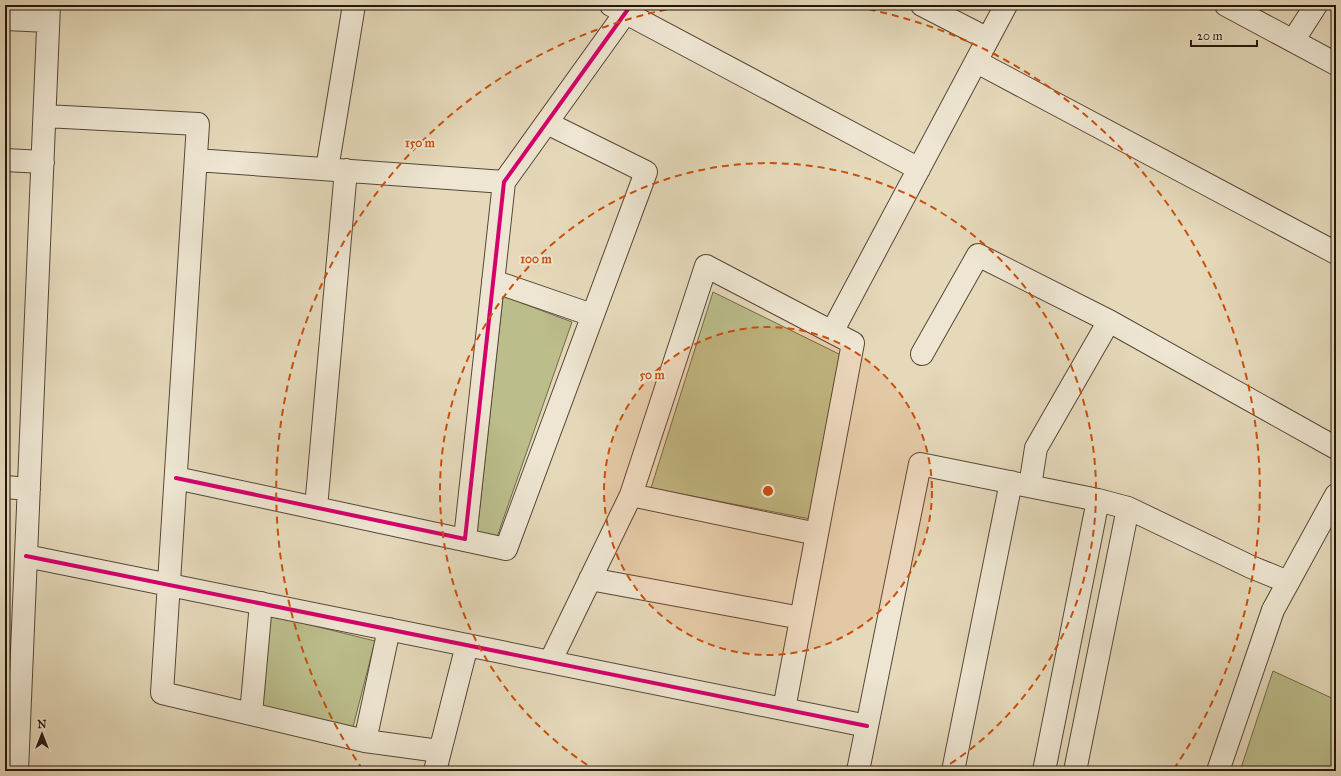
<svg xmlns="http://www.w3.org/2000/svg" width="1341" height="776" viewBox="0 0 1341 776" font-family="'IM FELL Great Primer',serif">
<rect width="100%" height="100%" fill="#e5d9ba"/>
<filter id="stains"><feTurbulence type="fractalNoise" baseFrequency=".005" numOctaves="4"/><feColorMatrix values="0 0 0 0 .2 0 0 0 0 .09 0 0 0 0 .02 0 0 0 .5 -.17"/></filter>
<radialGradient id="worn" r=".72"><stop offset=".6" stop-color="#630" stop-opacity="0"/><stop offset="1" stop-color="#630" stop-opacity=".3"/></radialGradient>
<path fill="#bbbd8b" stroke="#706a4c" d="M713,292l128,63 -31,164 -159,-31z
M503,296l69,26 -75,215 -20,-4z
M270,615l105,26 -22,86 -91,-20z
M1273,671l63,29v66l-2,5h-94z"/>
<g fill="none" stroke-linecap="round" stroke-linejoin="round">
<defs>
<path id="minor" d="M611,5l308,164
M922,5l66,34
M1226,5l110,59
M5,19l43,2
M1293,41l23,-36
M977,62l359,191
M45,116l153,8 -36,569 203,48 24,-112
M5,160l38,2
M196,160l308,22
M327,169l27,-164
M493,281l99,34
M832,332l174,-327
M922,354l56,-99 131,66 227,127
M176,478l330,71 140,-377 -99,-49
M1030,486l6,-38 73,-127
M5,487l24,2
M631,495l186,39
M316,508l30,-338
M465,539l39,-357 127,-177
M26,556l841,170
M590,579l211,39
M550,662l81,-167 75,-229 147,77 -69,366
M251,714l10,-111
M365,741l74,10
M17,771l32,-766
M435,771l32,-126
M858,771l62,-307 178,36 30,8 123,59 37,15
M953,771l58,-289
M1044,771l54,-271
M1075,771l53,-263
M1218,771l55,-161 63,-115"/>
</defs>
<use href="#minor" stroke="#564738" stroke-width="24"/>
<use href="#minor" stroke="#eee6d2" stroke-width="22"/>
<defs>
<path id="cycleway" d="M176,478l289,61 39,-357 127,-177
M26,556l841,170"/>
</defs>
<use href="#cycleway" stroke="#eee6d2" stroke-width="6"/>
<use href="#cycleway" stroke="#d6006c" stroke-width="4"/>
</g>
<circle cx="768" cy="491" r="164" fill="#cb4f0c" fill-opacity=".12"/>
<g fill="none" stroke="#cb4f0c" stroke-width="2" stroke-dasharray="7 5">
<circle cx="768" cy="491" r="164"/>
<path d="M597 771A328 328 0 1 1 939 771"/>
<path d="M363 770A492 492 0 0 1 691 5M845 5A492 492 0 0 1 1173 770"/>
</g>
<circle cx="768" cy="491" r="6" fill="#cb4f0c" stroke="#eee6d2" stroke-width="2"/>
<g font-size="12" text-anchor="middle" font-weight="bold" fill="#cb4f0c" stroke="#eee6d2" stroke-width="4" stroke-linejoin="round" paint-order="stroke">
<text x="420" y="147">150 m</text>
<text x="536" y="263">100 m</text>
<text x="652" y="379">50 m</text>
</g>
<rect width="1341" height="776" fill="none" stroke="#e5d9ba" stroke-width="20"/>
<rect x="6" y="6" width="1329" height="764" fill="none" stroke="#26160d" stroke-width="2"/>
<rect x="10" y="10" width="1321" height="756" fill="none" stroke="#26160d"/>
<g transform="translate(42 734)" stroke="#eee6d2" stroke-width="3" paint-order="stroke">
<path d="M0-3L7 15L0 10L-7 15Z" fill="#26160d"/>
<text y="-6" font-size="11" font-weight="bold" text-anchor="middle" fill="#26160d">N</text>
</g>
<path d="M1191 40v6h66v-6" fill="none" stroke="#26160d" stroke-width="2"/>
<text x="1197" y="40" font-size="12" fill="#26160d" stroke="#eee6d2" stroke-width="3" paint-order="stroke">20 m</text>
<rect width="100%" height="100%" filter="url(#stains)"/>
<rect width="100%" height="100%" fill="url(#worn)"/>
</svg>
